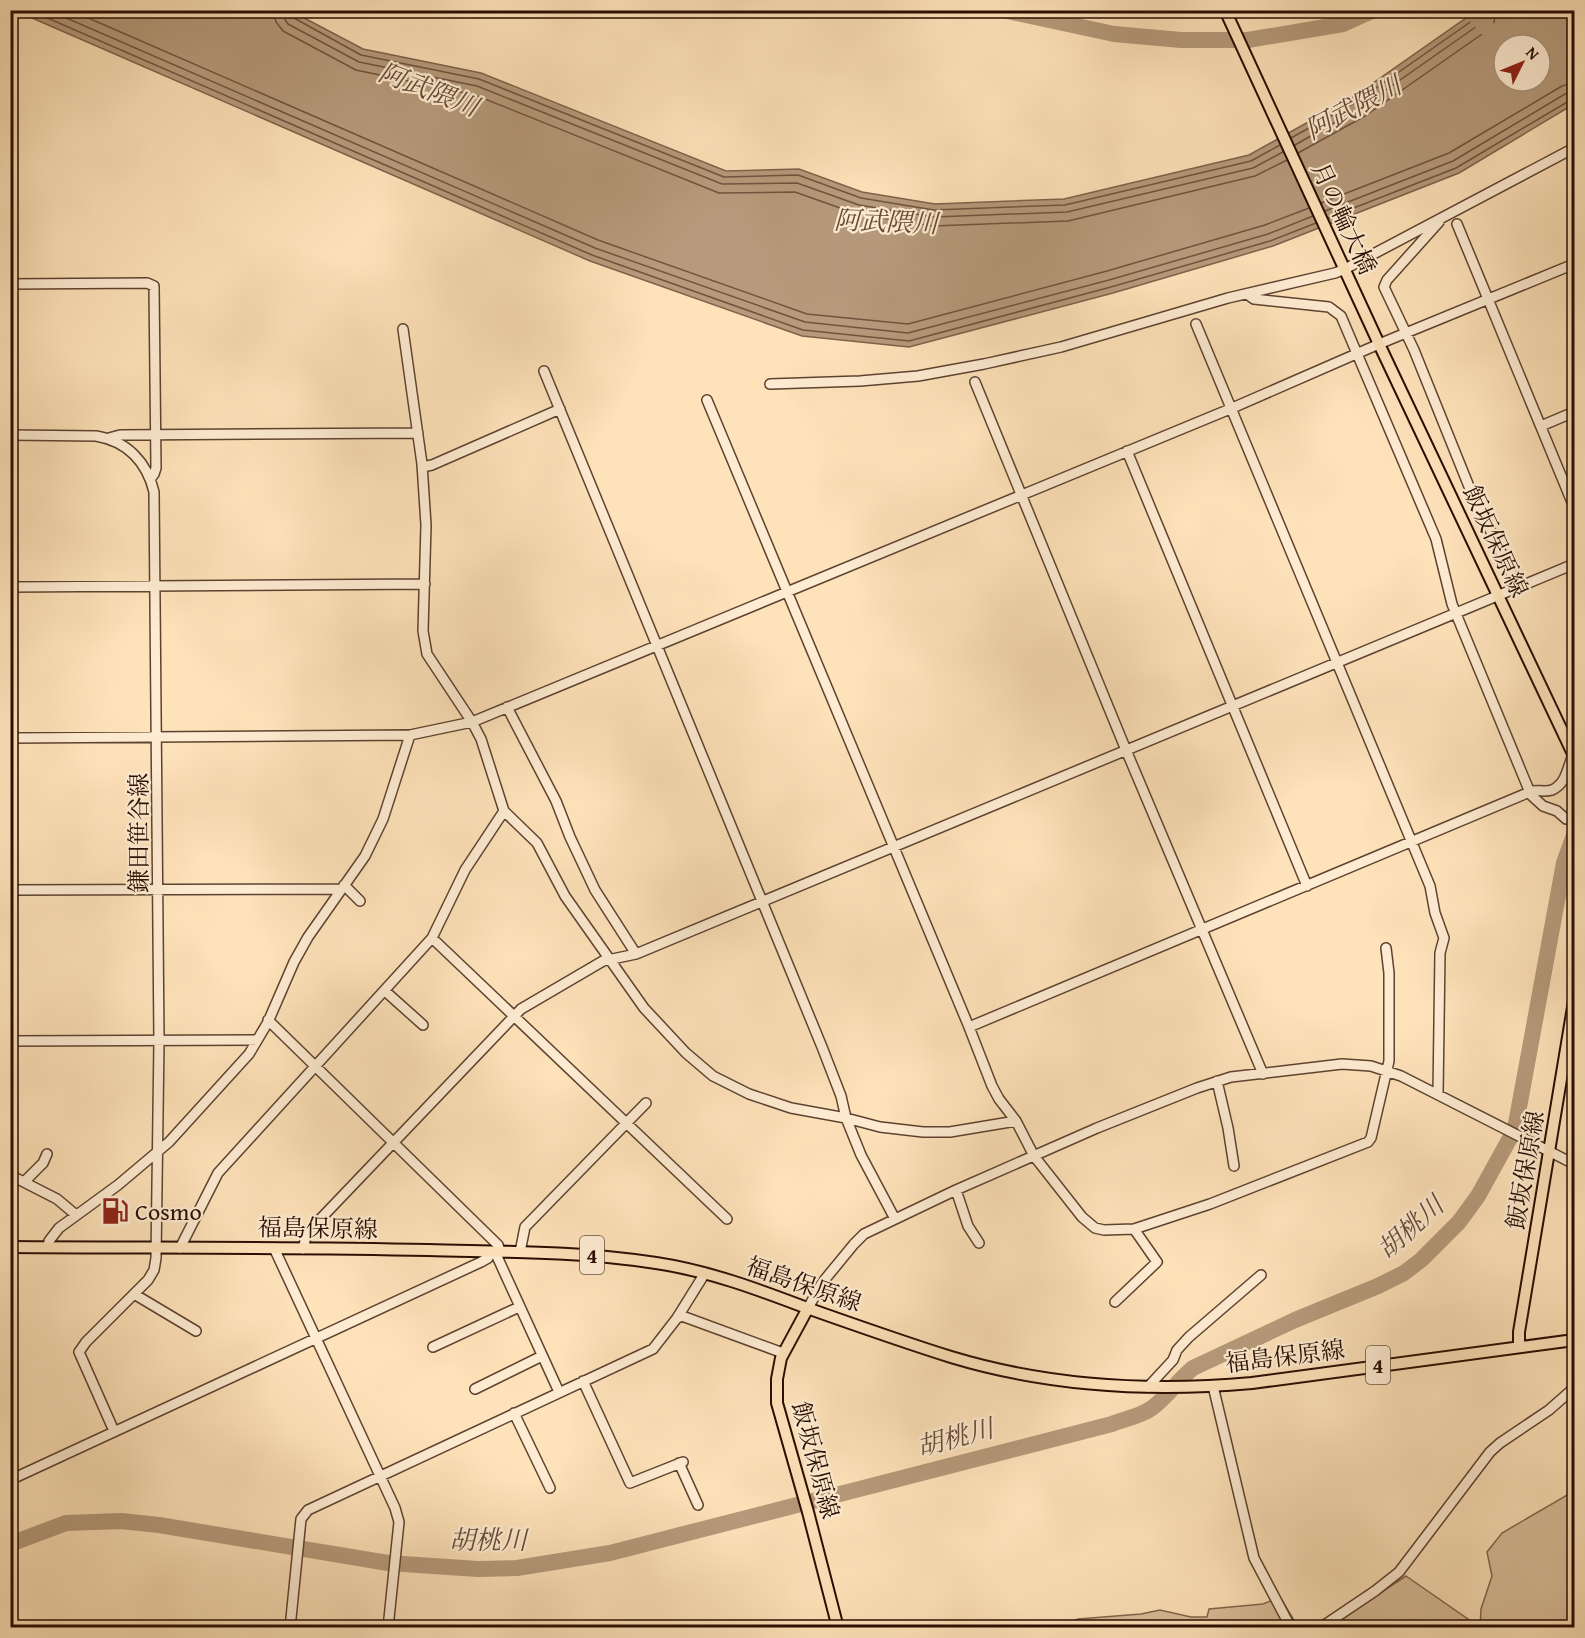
<svg xmlns="http://www.w3.org/2000/svg" width="1585" height="1638" viewBox="0 0 1585 1638" font-family="'Gentium Book Plus','Noto Serif JP',serif">
<rect width="100%" height="100%" fill="#fee2b9"/>
<filter id="stains"><feTurbulence type="fractalNoise" baseFrequency=".00333" numOctaves="4"/><feColorMatrix values="0 0 0 0 .2 0 0 0 0 .09 0 0 0 0 .02 0 0 0 .5 -.17"/></filter>
<radialGradient id="worn" r=".72"><stop offset=".6" stop-color="#630" stop-opacity="0"/><stop offset="1" stop-color="#630" stop-opacity=".3"/></radialGradient>
<path fill="#dabe9a" stroke="#82664e" stroke-width="1.5" d="M1574,1491v136h-94l1,-18 11,-33 -5,-24 15,-19z
M1406,1576l69,48v4h-157l39,-20z
M1280,1597l18,30 -242,1 22,-9 63,-5 19,-4 31,7h16l2,-8 54,-5z"/>
<path fill="#b69a7b" stroke="#7e624b" stroke-width="1.5" fill-rule="evenodd" d="M16,11h275l72,38 118,24 245,98 73,-2 63,23 73,12 129,-5 185,-44 104,-58 123,-86h98v93l-115,69 -186,73 -160,47 -204,54 -107,-11 -212,-75zM1504,45h36v36h-36z"/>
<g fill="none" stroke-linecap="round" stroke-linejoin="round">
<path stroke="#70543e" stroke-width="1.5" d="M29,10l563,245 211,75 106,11 202,-54 159,-46 46,-18
M48,10l547,238 210,74 103,11 201,-53 159,-46 45,-18
M70,10l528,230 209,74 101,10 199,-53 158,-46 44,-17
M273,10l3,12 7,9 73,39 119,25 244,98 76,-1 62,22 76,12 135,-5 187,-45 32,-16
M283,10l1,8 4,6 71,38 118,24 245,98 75,-1 62,22 75,12 133,-5 186,-44 30,-16
M290,10l4,8 67,37 118,24 245,98 74,-2 63,23 73,12 131,-5 186,-44 29,-16
M1291,138l65,-36 120,-84 3,-8
M1295,145l65,-37 120,-84 5,-6 2,-8
M1298,153l67,-37 120,-84 9,-10 2,-12
M1321,203l128,-50 113,-67 12,-3
M1325,211l128,-50 112,-67 9,-2
M1328,218l128,-50 113,-67 5,-1"/>
<path stroke="#b69a7b" stroke-width="16" d="M1003,10l111,24 67,6h67l95,-16 31,-14
M1470,10l34,36
M10,1544l56,-21 55,-2 38,4 229,38 90,6 39,-1 93,-15 502,-129c13,-5 29,-8 40,-16 16,-12 26,-28 41,-40l102,-48 83,-34 26,-13 17,-13 38,-38 19,-26 37,-67 49,-266 10,-28"/>
<defs>
<path id="minor" d="M1439,222l-52,58 -3,7 30,63 56,139 48,98
M1457,224l117,283
M10,284l137,-1 7,3 2,182 -2,6 -3,4
M1247,294l7,5 75,8 12,9 95,223 16,65 79,191 12,11 14,5 9,8
M1196,324l234,562 5,27 9,25 -4,15 -2,141
M403,329l19,135 4,61 -3,106 4,23 45,68 9,17 23,72 33,32 28,53 79,112 42,45 27,23 36,18 42,14 55,10 34,9 43,5h27l66,-11
M544,371l278,676 19,49 5,22 15,37 34,64
M975,382l151,368 137,324
M770,384l90,-3 58,-5 66,-12 77,-17 167,-49 107,-25 10,-4 229,-121
M707,400l262,627 23,59 7,13 17,22 18,35 48,61 13,11 9,2 30,-1 76,-25 158,-62 3,-4 18,-77v-88l-3,-25
M1541,426l33,-14
M10,435l86,1c31,5 51,26 58,56l5,549 -3,217 -2,12 -6,10 -62,62 -7,10 35,79
M109,438l11,-3 298,-2
M1127,451l180,435
M422,467l10,-2 128,-56
M10,587l415,-3
M507,707l49,94 14,36 25,53 41,64
M10,738l400,-3 62,-13 758,-313 149,-65 195,-80
M344,885l16,16
M10,890l330,-1
M432,938l295,281
M385,991l38,34
M268,1020l230,225 2,6
M969,1027l563,-236c6,-1 14,1 20,-1 13,-6 15,-19 19,-30l3,-3
M10,1041l247,-1
M1217,1081l11,47 6,38
M10,1175l47,24 19,16
M25,1181l18,-18 4,-9
M956,1190l12,36 11,17
M48,1247l1,-6 10,-13 59,-43 51,-43 80,-88 19,-32 26,-60 14,-25 57,-81 18,-37 27,-84
M180,1248l38,-75 214,-235 33,-68 39,-59
M274,1248l121,260 4,14 -11,106
M303,1249l4,-16 214,-224 82,-48 33,-7 938,-390
M495,1252l64,140
M520,1252l5,-25 121,-124
M134,1294l62,37
M1115,1302l42,-40 -23,-33
M808,1308l14,-25 32,-39 10,-10 92,-44 141,-62 100,-40 34,-11 111,-13 29,2 30,10 173,88
M677,1318l28,-45
M433,1347l86,-40
M583,1381l47,102 53,-21
M1213,1386l41,172 37,70
M1148,1387l25,-27 4,-10 12,-13 72,-62
M475,1389l67,-33
M514,1413l36,75
M679,1463l19,42
M10,1480l471,-218 7,-4 3,-6
M290,1628l11,-109 7,-9 345,-161 24,-31 5,-2 101,37
M1320,1628l55,-37 24,-19 91,-120 10,-9 49,-33 25,-22"/>
<path id="major" d="M1225,10l154,334 195,412
M10,1247c140,1 279,0 418,3 77,2 152,1 228,13 53,8 101,26 151,45 48,17 96,34 144,49 96,29 201,35 301,26l322,-43
M808,1308l-27,50 -4,21v24l31,109 30,116
M1519,1347v-15l55,-331"/>
</defs>
<use href="#minor" stroke="#5e4230" stroke-width="12"/>
<use href="#major" stroke="#290d02" stroke-width="14"/>
<use href="#minor" stroke="#feecd2" stroke-width="9"/>
<use href="#major" stroke="#fee2b9" stroke-width="10"/>
</g>
<defs>
<symbol id="fuel-bare" viewBox="-9 -9 18 18"><path d="M-5.5-6h7V0h2V4h1.3V-2.5L3-4.5l.8-.8L6-3V5H2.5V1h-1V6h-7ZM-4.2-4.7v3.2H.2V-4.7Z" fill="#8f2418" stroke="#feecd2" stroke-width="2.5" paint-order="stroke"/></symbol>
</defs>
<g fill-rule="evenodd">
<use href="#fuel-bare" x="96" y="1192" width="38" height="38"/>
</g>
<g text-anchor="middle" dominant-baseline="central" stroke-width="4.5" stroke-linejoin="round" paint-order="stroke">
<g fill="#feecd2" stroke="#695040" stroke-width="1.5">
<rect x="580" y="1236" width="24" height="38" rx="4.5"/>
<rect x="1366" y="1346" width="24" height="38" rx="4.5"/>
</g>
<g font-size="22" font-weight="bold" fill="#290d02">
<text x="592" y="1255">4</text>
<text x="1378" y="1365">4</text>
</g>
<g font-size="24" fill="#290d02" stroke="#feecd2">
<text transform="translate(1344 218) rotate(65)">月の輪大橋</text>
<text transform="translate(1496 541) rotate(65)">飯坂保原線</text>
<text transform="translate(138 833) rotate(-90)">鎌田笹谷線</text>
<text transform="translate(1525 1170) rotate(-80)">飯坂保原線</text>
<text transform="translate(318 1228) rotate(1)">福島保原線</text>
<text transform="translate(804 1284) rotate(19)">福島保原線</text>
<text transform="translate(1285 1356) rotate(-7)">福島保原線</text>
<text transform="translate(816 1460) rotate(75)">飯坂保原線</text>
</g>
<g font-size="24" fill="#290d02" stroke="#feecd2" text-anchor="start">
<text x="135" y="1211">Cosmo</text>
</g>
<g font-size="26" font-style="italic" fill="#684c38" stroke="#feecd2">
<text transform="translate(429 89) rotate(21)">阿武隈川</text>
<text transform="translate(1353 107) rotate(-28)">阿武隈川</text>
<text transform="translate(886 221) rotate(2)">阿武隈川</text>
<text transform="translate(1410 1227) rotate(-42)">胡桃川</text>
<text transform="translate(955 1437) rotate(-15)">胡桃川</text>
<text x="488" y="1539">胡桃川</text>
</g>
</g>
<rect width="1585" height="1638" fill="none" stroke="#fee2b9" stroke-width="36"/>
<rect x="12" y="12" width="1561" height="1614" fill="none" stroke="#290d02" stroke-width="3"/>
<rect x="18" y="18" width="1549" height="1602" fill="none" stroke="#290d02" stroke-width="1.5"/>
<g transform="translate(1522 63) rotate(47)"><circle r="28" fill="#feecd2" stroke="#a9937f" stroke-width="1.5"/>
<path d="M0-4.5L10 22L0 15L-10 22Z" fill="#8f2418"/>
<text y="-9" font-size="16" font-weight="bold" text-anchor="middle" fill="#290d02">N</text>
</g>
<rect width="100%" height="100%" filter="url(#stains)"/>
<rect width="100%" height="100%" fill="url(#worn)"/>
</svg>
